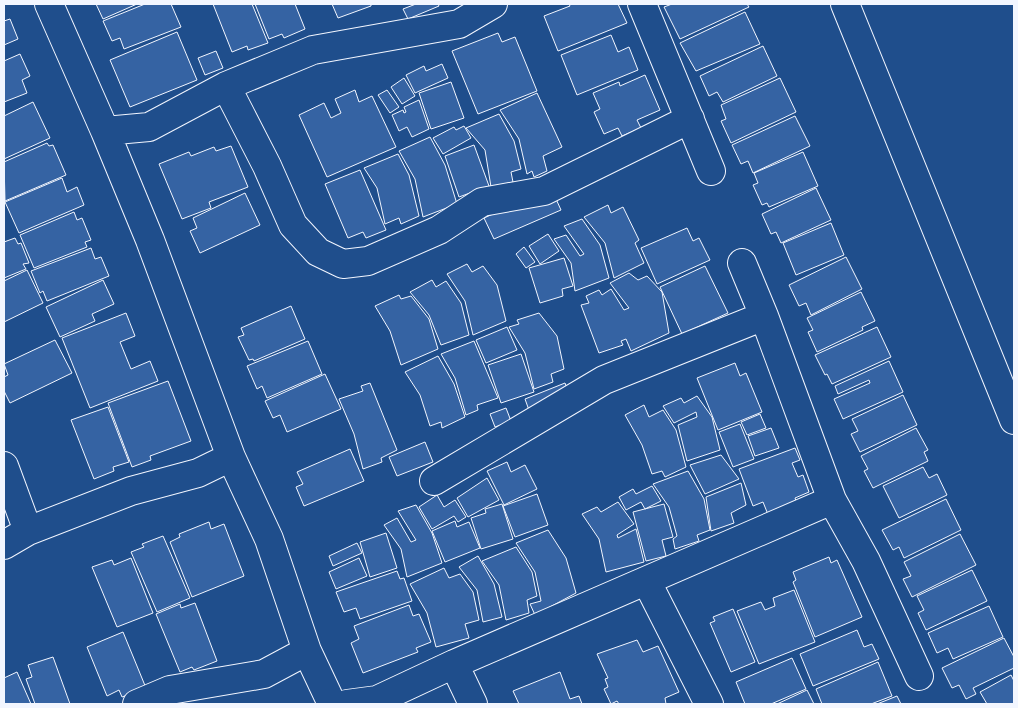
<svg xmlns="http://www.w3.org/2000/svg" width="1018" height="708" viewBox="0 0 1018 708" font-family="'Space Grotesk',sans-serif">
<rect width="100%" height="100%" fill="#1f4e8c"/>
<path fill="#3563a3" stroke="#f2f6ff" d="M96,4h41l-34,15z
M145,4h26l10,23 -57,22 -4,-11 -8,3 -9,-20z
M213,4h39l16,39 -20,7 -1,-4 -15,6z
M255,4h40l10,25 -21,9 -2,-4 -13,5z
M332,4h39v2l-33,12z
M416,4h22l1,2 -31,13 -5,-10z
M569,4h49l9,19 -69,28 -14,-35 26,-10z
M672,4h75l2,3 -69,32 -16,-32z
M745,12l15,32 -64,27 -16,-28z
M10,19l8,20 -14,6v-24z
M177,32l20,48 -67,27 -20,-47z
M498,33l4,9 13,-5 22,54 -59,23 -26,-63z
M611,35l7,17 11,-5 9,23 -61,25 -16,-40z
M763,46l14,30 -54,26 -6,-10 -8,4 -9,-20z
M216,51l7,17 -18,7 -7,-17z
M20,54l10,22 -8,4 5,13 -23,9v-41z
M442,64l6,14 -33,15 -9,-18 18,-9 2,5z
M645,75l15,35 -23,10 4,8 -19,8 -4,-8 -14,6 -10,-22 6,-3 -7,-16 26,-11 1,4z
M404,78l11,18 -13,8 -11,-17z
M780,78l16,34 -65,31 -10,-22 5,-2 -5,-14z
M451,82l13,36 -33,11 -12,-36z
M355,90l4,12 13,-6 24,51 -69,30 -28,-62 25,-12 7,15 10,-5 -6,-14z
M387,90l12,17 -9,6 -12,-18z
M537,93l25,54 -19,9 4,15 -13,6 -2,-6 -5,3 -8,-35 -19,-29z
M419,100l10,29 -17,8 -5,-10 -8,4 -7,-16 11,-5 1,3 2,-1 -2,-5z
M33,102l17,36 -46,21v-43z
M499,114l15,27 7,28 -10,3 2,10 -22,5 -6,-37 -19,-22z
M795,116l15,30 -57,27 -5,-12 -7,3 -9,-19z
M464,126l7,12 -28,16 -10,-16 21,-11 2,3z
M430,137l15,28 12,39 -34,13 -8,-38 -16,-28z
M47,143l2,3 4,-1 13,30 -61,26 -1,-39z
M474,145l15,41 -30,11 -14,-41z
M231,146l17,41 -39,15 2,6 -29,11 -23,-55 30,-12 2,4 23,-9 2,4z
M803,152l15,34 -49,21 -2,-4 -5,2 -9,-20 5,-2 -4,-10z
M398,154l11,21 10,41 -18,8 -2,-6 -14,6 -8,-36 -13,-20z
M360,170l26,60 -20,8 -3,-6 -15,6 -23,-54z
M62,178l5,14 10,-5 7,18 -65,28 -14,-31z
M551,188l10,22 -67,29 -10,-21z
M816,188l15,32 -50,23 -5,-11 -5,2 -9,-20z
M245,193l15,32 -60,28 -10,-22 7,-3 -4,-10z
M608,205l3,8 12,-6 16,33 -4,3 9,20 -30,15 -9,-35 -21,-26z
M74,212l3,8 5,-2 9,22 -6,2 2,5 -53,21 -14,-33z
M582,219l18,26 9,33 -34,13 -4,-28 -17,-24 12,-4 14,21 4,-2 -20,-28z
M831,223l13,32 -48,20 -13,-32z
M687,228l6,13 6,-3 11,22 -53,24 -16,-36z
M548,234l11,17 -19,13 -11,-18z
M15,238l3,6 3,-1 8,20 -6,1 3,5 -22,9v-36z
M524,247l11,15 -9,6 -10,-14z
M91,248l4,11 6,-2 8,19 -62,25 -4,-10 -3,2 -9,-22z
M846,257l16,32 -51,26 -5,-12 -7,3 -10,-21z
M564,258l9,28 -11,3 1,7 -23,7 -11,-35z
M467,264l5,8 11,-6 14,19 9,36 -33,14 -8,-34 -18,-27z
M705,266l23,47 -46,21 -22,-47z
M27,270l16,33 -39,19v-41z
M629,273l9,7 9,-4 15,16 7,41 -38,18 -5,-12 -5,2 2,4 -24,8 -18,-48 8,-2 -3,-7 13,-6 3,5 9,-6 13,21 5,-2 -19,-25z
M103,280l11,24 -22,10 3,7 -35,16 -14,-30z
M432,280l4,7 10,-6 15,22 8,32 -28,10 -12,-30 -19,-23z
M861,292l14,29 -13,6 1,3 -46,22 -9,-20 5,-2 -6,-12z
M399,295l2,4 10,-3 18,23 9,30 -37,16 -11,-34 -15,-25z
M291,306l14,33 -51,22 -1,-2 -4,1 -11,-23 6,-2 -3,-7z
M126,313l9,23 -15,6 11,27 19,-8 8,20 -68,27 -28,-70z
M539,313l18,23 7,33 -13,5 2,8 -19,7 -9,-36 -16,-26 10,-3 -2,-4z
M507,327l10,23 -31,13 -10,-23z
M877,327l14,30 -59,27 -5,-10 -2,1 -10,-20z
M55,340l17,33 -62,30 -6,-12v-14l4,-2 -4,-11z
M308,341l14,33 -55,24 -5,-12 -5,3 -10,-23z
M474,341l24,57 -21,7 1,5 -12,5 -11,-37 -14,-24z
M521,354l13,38 -33,11 -13,-38z
M438,356l16,28 11,33 -23,11 -1,-6 -11,4 -10,-31 -15,-23z
M889,361l14,31 -60,27 -9,-20 36,-16 -1,-3 -31,14 -3,-8z
M735,363l5,13 6,-3 16,39 -44,18 -21,-52z
M325,374l16,35 -54,23 -7,-17 -7,3 -8,-17z
M168,381l23,60 -41,15 1,4 -19,7 -24,-64z
M370,383l27,67 -16,8 1,4 -19,7 -9,-35 -15,-35 24,-8 -2,-5z
M565,383l5,13 -40,17 -5,-14z
M903,395l14,30 -57,27 -9,-18 7,-3 -6,-12z
M697,396l15,21 8,33 -33,11 -9,-36 19,-8 -1,-5 -22,11 -11,-17 18,-8 3,5z
M644,405l5,12 14,-7 13,20 10,37 -21,10 -3,-6 -10,3 -10,-29 -17,-30z
M108,407l21,55 -16,5 1,4 -20,8 -23,-59z
M506,408l5,13 -16,6 -5,-13z
M760,414l6,14 -19,7 -6,-13z
M740,424l14,35 -21,8 -14,-35z
M771,428l8,20 -24,8 -7,-20z
M916,428l12,22 -4,2 4,9 -55,27 -9,-17 4,-2 -7,-13z
M425,442l8,20 -36,14 -8,-19z
M795,448l5,12 -8,3 6,14 5,-2 6,17 -14,6 1,3 -25,21 -8,-20 -10,4 -14,-37z
M350,449l14,32 -60,25 -8,-19 7,-3 -6,-12z
M721,455l18,24 -34,15 -15,-29z
M507,462l4,10 14,-7 12,24 -33,16 -17,-34z
M923,467l6,11 8,-4 10,21 -48,23 -16,-32z
M688,471l16,28 6,31 -13,5 2,6 -24,8 -2,-10 4,-3 -8,-29 -16,-23z
M487,478l12,22 -31,17 -11,-19z
M741,483l5,22 -15,8 3,10 -23,8 -5,-34z
M652,486l9,15 -16,8 -4,-7 -15,8 -7,-13 14,-8 3,5z
M537,494l11,31 -33,12 -12,-31z
M437,495l7,12 11,-7 11,17 -8,5 -4,-6 -22,13 -13,-22z
M946,499l15,31 -57,28 -5,-11 -6,3 -11,-20z
M618,502l16,22 -17,11 1,3 18,-9 8,33 -38,10 -7,-33 -17,-25 15,-7 4,5z
M502,504l11,35 -32,10 -10,-31 15,-5 -1,-4z
M664,504l9,33 -11,3 4,16 -20,5 -13,-49z
M416,505l16,28 10,30 -35,14 -6,-28 -17,-24 13,-7 14,24 5,-2 -18,-29z
M455,521l2,6 12,-5 11,26 -35,14 -13,-31z
M209,522l2,7 13,-5 20,52 -52,21 -22,-55 10,-5 -1,-3z
M548,530l18,28 10,35 -41,22 -5,-11 11,-3 -6,-29 -19,-29z
M386,533l11,35 -27,9 -10,-35z
M960,534l16,31 -64,32 -9,-18 8,-3 -7,-14z
M163,536l27,62 -33,14 -26,-60 13,-5 -2,-3z
M357,543l5,10 -29,13 -4,-10z
M516,547l16,25 5,24 -10,4 2,13 -23,7 -7,-35 -17,-24z
M478,556l16,28 8,33 -19,5 -6,-32 -18,-23z
M829,557l2,6 6,-3 25,57 -47,20 -22,-55 3,-2 -3,-8z
M131,558l22,55 -36,14 -25,-60 20,-7 2,5z
M359,558l8,18 -31,13 -7,-17z
M444,568l5,10 11,-4 13,18 6,28 -14,4 4,14 -33,9 -9,-34 -17,-29z
M972,570l15,31 -61,29 -8,-17 6,-3 -7,-14z
M397,571l3,8 4,-1 8,23 -52,18 -4,-11 -12,4 -8,-20z
M794,590l21,52 -56,22 -22,-53 24,-9 4,8 10,-4 -2,-8z
M195,603l22,58 -23,9 -2,-3 -12,5 -24,-58 24,-10 1,4z
M409,605l4,11 6,-2 12,28 -15,6 2,4 -55,21 -12,-30 8,-4 -5,-13z
M989,606l14,31 -50,22 -5,-11 -11,5 -9,-20z
M733,609l22,53 -24,10 -21,-49 5,-2 -2,-4z
M857,630l7,17 8,-3 7,15 -66,27 -13,-32z
M123,632l23,56 -24,9 -3,-7 -12,6 -20,-49z
M1004,638l10,19v11l-41,20 3,6 -10,5 -7,-14 -7,3 -10,-20z
M637,640l6,12 15,-6 21,46 -14,6 1,6h-47l-2,-3 -6,3 -7,-15 4,-2 -3,-8 3,-1 -11,-24z
M53,657l17,47h-35l-9,-25 6,-2 -4,-12z
M792,658l14,31 -35,15h-26l-9,-22z
M878,662l14,34 -21,8h-49l-6,-15z
M17,672l14,32h-27v-26z
M560,672l10,27 9,-3 3,8h-63l-6,-13z
M1011,675l3,6v23h-27l-7,-12z
M807,690l7,14h-37z
M897,696l4,8h-24z"/>
<g fill="none" stroke-linecap="round" stroke-linejoin="round">
<defs>
<path id="minor" d="M49,4l56,127 45,109 81,217 38,82 38,112 25,53
M642,4l69,167
M845,4l169,416
M226,86l41,80 26,59 25,27 25,12 25,-3 71,-31 43,-28 62,-11 146,-72
M105,131l44,-4 77,-41 87,-36 146,-26 34,-20
M742,263l22,53 68,184 34,61 53,115
M4,466l24,65
M434,481l170,-101 160,-64
M4,545l24,-14 103,-40 67,-18 33,-16
M647,582l62,122
M454,664l19,40
M137,704l33,-14 94,-16 43,-23
M347,704l30,-4 77,-36 378,-164"/>
</defs>
<use href="#minor" stroke="#f2f6ff" stroke-width="30"/>
<use href="#minor" stroke="#1f4e8c" stroke-width="28"/>
</g>
<rect width="1018" height="708" fill="none" stroke="#f2f6ff" stroke-width="10"/>
</svg>
